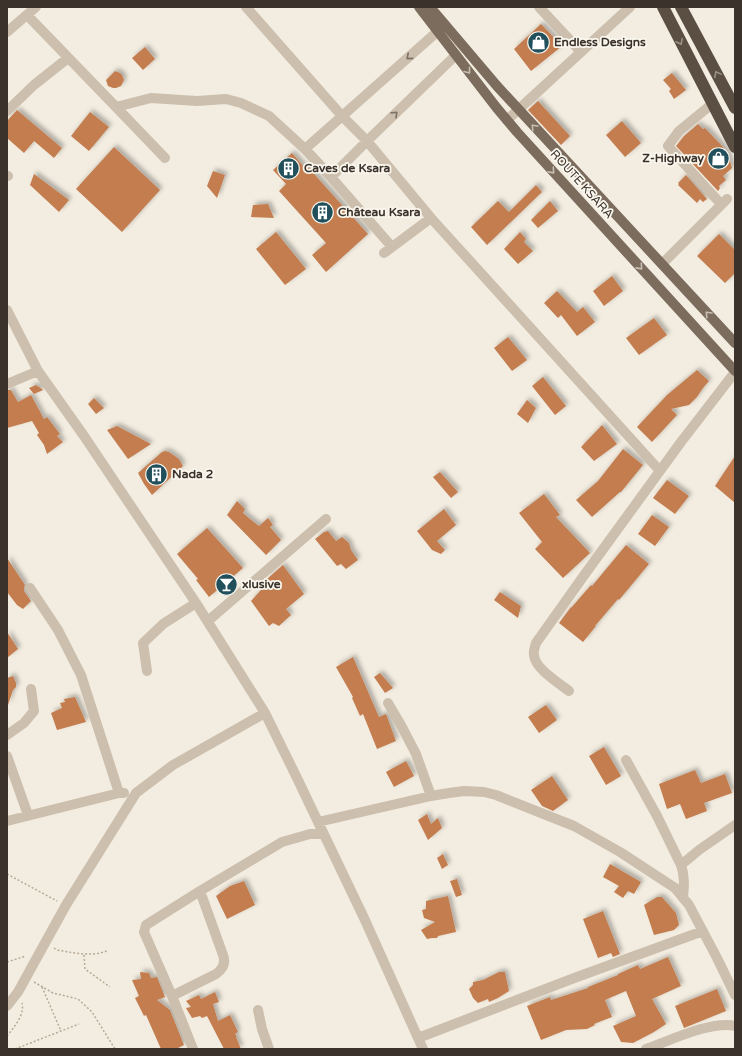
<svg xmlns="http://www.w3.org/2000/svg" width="742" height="1056" viewBox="0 0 742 1056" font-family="'Varela Round',sans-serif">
<defs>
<filter id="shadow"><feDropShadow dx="3" dy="-3" stdDeviation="2" flood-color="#0004"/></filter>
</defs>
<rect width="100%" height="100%" fill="#f3ede1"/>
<path fill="#c37d4f" filter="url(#shadow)" d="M541,24l21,22 -31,25 -17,-22z
M145,47l10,12 -12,11 -11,-12z
M115,71l5,2 2,2 2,5 -3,6 -5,2h-3l-5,-2 -2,-6z
M672,73l14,17 -12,9 -5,-8 2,-2 -8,-9z
M538,101l32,35 -9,9 -33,-35z
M17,110l45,38 -8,10 -20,-17 -10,12 -17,-15v-17z
M90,112l19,15 -20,24 -18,-15z
M622,121l19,22 -16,14 -19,-22z
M698,124l5,5 2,-1 18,19 5,8 4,13 -9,8 3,4 -7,6 1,2 -2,3 -42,-45 8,-10z
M114,147l46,43 -38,42 -46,-43z
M292,153l12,14 2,-2 62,69 -42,38 -14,-17 14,-12 -47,-52 7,-7 -13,-14z
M213,171l12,4 -8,23 -10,-12z
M34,174l35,26 -10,12 -29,-27z
M686,175l21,24 -4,3 -3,-3 -3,4 -19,-18 1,-1 -1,-1z
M536,185l6,7 -55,53 -16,-18 27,-26 11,11z
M550,201l8,10 -20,17 -7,-8z
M268,204l6,14 -23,-1 2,-12z
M276,232l30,37 -21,16 -29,-36z
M520,232l6,7 -2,3 9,9 -15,13 -14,-15z
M719,234l16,16v23l-10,10 -28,-27z
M612,276l11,15 -19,15 -11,-15z
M557,291l20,21 6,-5 12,15 -18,14 -16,-21 -3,3 -14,-15z
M654,318l13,17 -28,20 -13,-17z
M508,337l19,23 -15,11 -18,-23z
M697,370l12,11 -6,7 -6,9 -8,8 -18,4 6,6 -25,27 -15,-15 30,-32z
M543,377l23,29 -11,9 -23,-29z
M36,385l6,4 1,1 -9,4 -5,-6z
M7,390h4l7,12 13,-7 13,24 3,-2 13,17 -3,2 6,6 -16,12 -3,-9 -7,-10 2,-2 -7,-12 -25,7z
M94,398l10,10 -8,6 -8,-10z
M527,400l9,8 -8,15 -11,-9z
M602,425l15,19 -23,17 -13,-14z
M117,426l34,18 -23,15 -21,-29z
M623,449l20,16 -22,27h-1l-28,25 -16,-17 22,-19z
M165,451l4,1 10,7 4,7 -31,29 -8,-11 -6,-11 24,-21z
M735,456v47l-20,-17z
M440,472l18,20 -7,6 -18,-21z
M667,480l22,16 -14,18 -22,-16z
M544,494l16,21 -4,2 34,36 -27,25 -28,-29 7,-7 -23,-29z
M237,501l8,8 -2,4 7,6 9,7 9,-8 5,7 -3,2 11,13 -15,15 -39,-40z
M444,509l12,16 -19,16 8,9 -4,4 -9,-4 -15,-19z
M652,515l17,12 -14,19 -17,-12z
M207,528l36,40 -34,29 -13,-17 2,-1 -21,-25z
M328,531l8,10 6,-4 7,6 2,7 7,10 -12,9 -5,-5 -4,2 -22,-27 9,-7z
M626,545l23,19 -30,36 -1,-1 -23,27h1l-13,16 -24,-19 12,-16v1l20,-23 1,1z
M7,558l18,27 -1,3v3l7,10 -8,8 -6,-4 -10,-13z
M283,565l21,29 -18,15 5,6 -12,11 -6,-3 -4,3 -18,-25 18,-20 -2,-2z
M500,592l21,14 -3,12 -24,-18z
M7,632l11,17 -11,9z
M353,657l26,60 7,-3 10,27 -19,8 -14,-35 -3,2 -8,-18 1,-1 -17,-30z
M380,673l13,15 -8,5 -11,-16z
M13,676l3,7v4l-3,3 -5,15h-1v-27z
M75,697l11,25 -29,8 -6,-17 11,-5 -2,-5 5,-1 -1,-3z
M546,705l11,15 -18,13 -11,-16z
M604,747l17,29 -15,9 -17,-29z
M406,761l8,15 -20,11 -8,-15z
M695,770l6,13 24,-9 7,19 -28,10 3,8 -21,8 -6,-15 -13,5 -8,-25z
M552,776l16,24 -15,11 -11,-5 -11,-16z
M427,814l4,10 7,-6 4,10 -14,12 -10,-20z
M443,854l5,11 -6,4 -5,-11z
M610,864l31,18 -7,12 -6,-3 -5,7 -9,-6 5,-6 -16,-9z
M457,879l5,16 -6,2 -6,-16z
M244,881l11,24 -28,14 -11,-23 14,-10z
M448,896l8,36 -18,4 -1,2h-5l-5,1 -6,-9 14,-8 -11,-4 -2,-8 4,-1v-8z
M657,897h5l14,16 3,12 -5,5 -20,5 -10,-30z
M603,911l17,43 -7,3 -2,-4 -13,5 -15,-39z
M668,957l13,29 -29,13 14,25 -12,8 -21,11 -12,-1 -8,-16 23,-10 -10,-25 -21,9 7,17 -18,7 1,1 -8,4 -21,1 -25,10 -14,-34 23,-9 1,3 37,-12v-1l30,-12v-1l20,-9 2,4z
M140,972l9,1 2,5 6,-1 8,20 -8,3 13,10 14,35 -8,4h-15l-15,-34 -2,1 -9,-18 4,-2 -7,-16 9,-1z
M499,972h6l4,19 -11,7 -9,4 -1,-3 -10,4 -5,-5 -4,-9 4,-4v-3l10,-2z
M717,989l9,22 -42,17 -9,-22z
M215,992l4,10 -6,2 5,17 12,-6 8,17 -3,2 2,3h-1l5,12h-17l-17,-33 -5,2 -2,-2 -8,2 -6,-10 5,-1 -5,-6 13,-6 2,4z"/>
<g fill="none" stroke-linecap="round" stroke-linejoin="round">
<path stroke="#b7aa97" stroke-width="1.5" stroke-dasharray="2 2" stroke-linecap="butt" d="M7,874l50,27
M54,948l3,2c18,3 33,7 50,1
M84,955l1,14 25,18
M7,962l19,-6
M34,982l19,11 25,6 14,13 23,37
M42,987l19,44
M7,1036c7,-9 18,-21 15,-33
M15,1049l64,-25"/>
<path stroke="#ccbfad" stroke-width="10" d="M246,7l96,109 25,25 64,77 229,253
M539,7l42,45
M27,15l89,92 35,-9 46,3 29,-2 15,4 28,13 36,33 26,28 61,70
M7,32l29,-25
M712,104l-33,27 -11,15 53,58
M116,107l49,51
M7,111l27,-26 34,-27
M507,120l123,-113
M305,149l133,-118
M7,176h1
M331,177l36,-36 89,-86
M384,253l47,-35
M662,264l65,-65
M7,310l31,61 46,65 112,167 69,110 32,65 67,140 59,131
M7,384l31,-13
M30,588l28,42 23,45 38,118
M208,621l118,-102
M147,671l-4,-28 20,-19 33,-21
M569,691c-10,-8 -34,-22 -35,-36 -1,-4 1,-8 2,-12l49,-69 96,-132 54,-70
M388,703l14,24 14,27 15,42
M7,735l17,-12 10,-12 -3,-22
M7,756l21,59
M626,760l31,56 24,49c4,11 3,21 2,33
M7,821l112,-28h5
M318,822l113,-26 18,-3 15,-2 20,1 12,3 78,31 46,26 55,36 14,17 28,53 18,37
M681,865l18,-15 36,-25
M172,996l44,-22c7,-5 10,-11 7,-19l-23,-64
M7,1006l11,-14 22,-40 26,-47 70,-112 37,-28 92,-52
M258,1010l4,19 7,20
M418,1038l159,-61 126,-46
M193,1049l-21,-53 -28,-64 2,-7 54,-34 82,-49 28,-8h13
M646,1049c23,-8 66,-29 89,-23"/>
<path stroke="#7b6c5d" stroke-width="10" d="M419,7l77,100 21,25 218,239
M430,7l67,79 238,257"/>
<path stroke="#5b4e43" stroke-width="12" d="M663,7l72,140
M681,7l54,101"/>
</g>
<defs><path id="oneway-chevron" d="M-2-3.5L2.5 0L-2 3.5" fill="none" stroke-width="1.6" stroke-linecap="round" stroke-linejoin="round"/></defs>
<g stroke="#9b9287">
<use href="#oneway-chevron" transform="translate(680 42) rotate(63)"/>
<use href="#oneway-chevron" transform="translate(717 74) rotate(-118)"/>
</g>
<g stroke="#7c7166">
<use href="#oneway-chevron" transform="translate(409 57) rotate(139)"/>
<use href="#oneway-chevron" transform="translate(395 114) rotate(-44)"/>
</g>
<g stroke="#c7bfb4">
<use href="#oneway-chevron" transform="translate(468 71) rotate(52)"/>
<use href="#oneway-chevron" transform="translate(534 127) rotate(-133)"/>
<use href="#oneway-chevron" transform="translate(552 171) rotate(48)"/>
<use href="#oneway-chevron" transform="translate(640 267) rotate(48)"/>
<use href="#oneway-chevron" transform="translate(708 314) rotate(-133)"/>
</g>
<defs>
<symbol id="shop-disc" viewBox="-11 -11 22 22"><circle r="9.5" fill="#214f5b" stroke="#faf7ee"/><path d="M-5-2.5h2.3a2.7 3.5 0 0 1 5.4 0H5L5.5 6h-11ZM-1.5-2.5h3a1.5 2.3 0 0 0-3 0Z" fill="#fff"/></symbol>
<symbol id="building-disc" viewBox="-11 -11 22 22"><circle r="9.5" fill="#214f5b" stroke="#faf7ee"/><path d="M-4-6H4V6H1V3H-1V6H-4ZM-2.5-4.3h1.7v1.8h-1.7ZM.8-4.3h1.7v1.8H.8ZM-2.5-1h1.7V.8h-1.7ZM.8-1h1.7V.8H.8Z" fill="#fff"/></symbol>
<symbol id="bar-disc" viewBox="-11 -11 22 22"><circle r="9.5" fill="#214f5b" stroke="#faf7ee"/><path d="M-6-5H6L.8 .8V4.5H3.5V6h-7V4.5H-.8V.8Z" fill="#fff"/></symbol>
</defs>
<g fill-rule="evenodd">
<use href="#shop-disc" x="526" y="30" width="25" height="25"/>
<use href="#shop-disc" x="706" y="146" width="25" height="25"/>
<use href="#building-disc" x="276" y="156" width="25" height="25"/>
<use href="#building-disc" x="310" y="200" width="25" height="25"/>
<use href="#building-disc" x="144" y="462" width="25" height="25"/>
<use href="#bar-disc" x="214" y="572" width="25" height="25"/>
</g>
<g text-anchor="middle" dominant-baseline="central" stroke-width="3.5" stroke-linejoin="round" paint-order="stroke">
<g font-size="12" font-weight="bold" fill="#3a322b" stroke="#faf7ee" text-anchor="start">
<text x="554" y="42">Endless Designs</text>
<text x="704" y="158" text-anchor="end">Z-Highway</text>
<text x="304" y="168">Caves de Ksara</text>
<text x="338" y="212">Château Ksara</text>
<text x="172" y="474">Nada 2</text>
<text x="242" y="584">xlusive</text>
</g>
<g font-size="12" fill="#3a322b" stroke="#faf7ee">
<text transform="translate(582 184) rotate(48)">ROUTE KSARA</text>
</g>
</g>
<rect width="742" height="1056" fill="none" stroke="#3a322b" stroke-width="16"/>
</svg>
